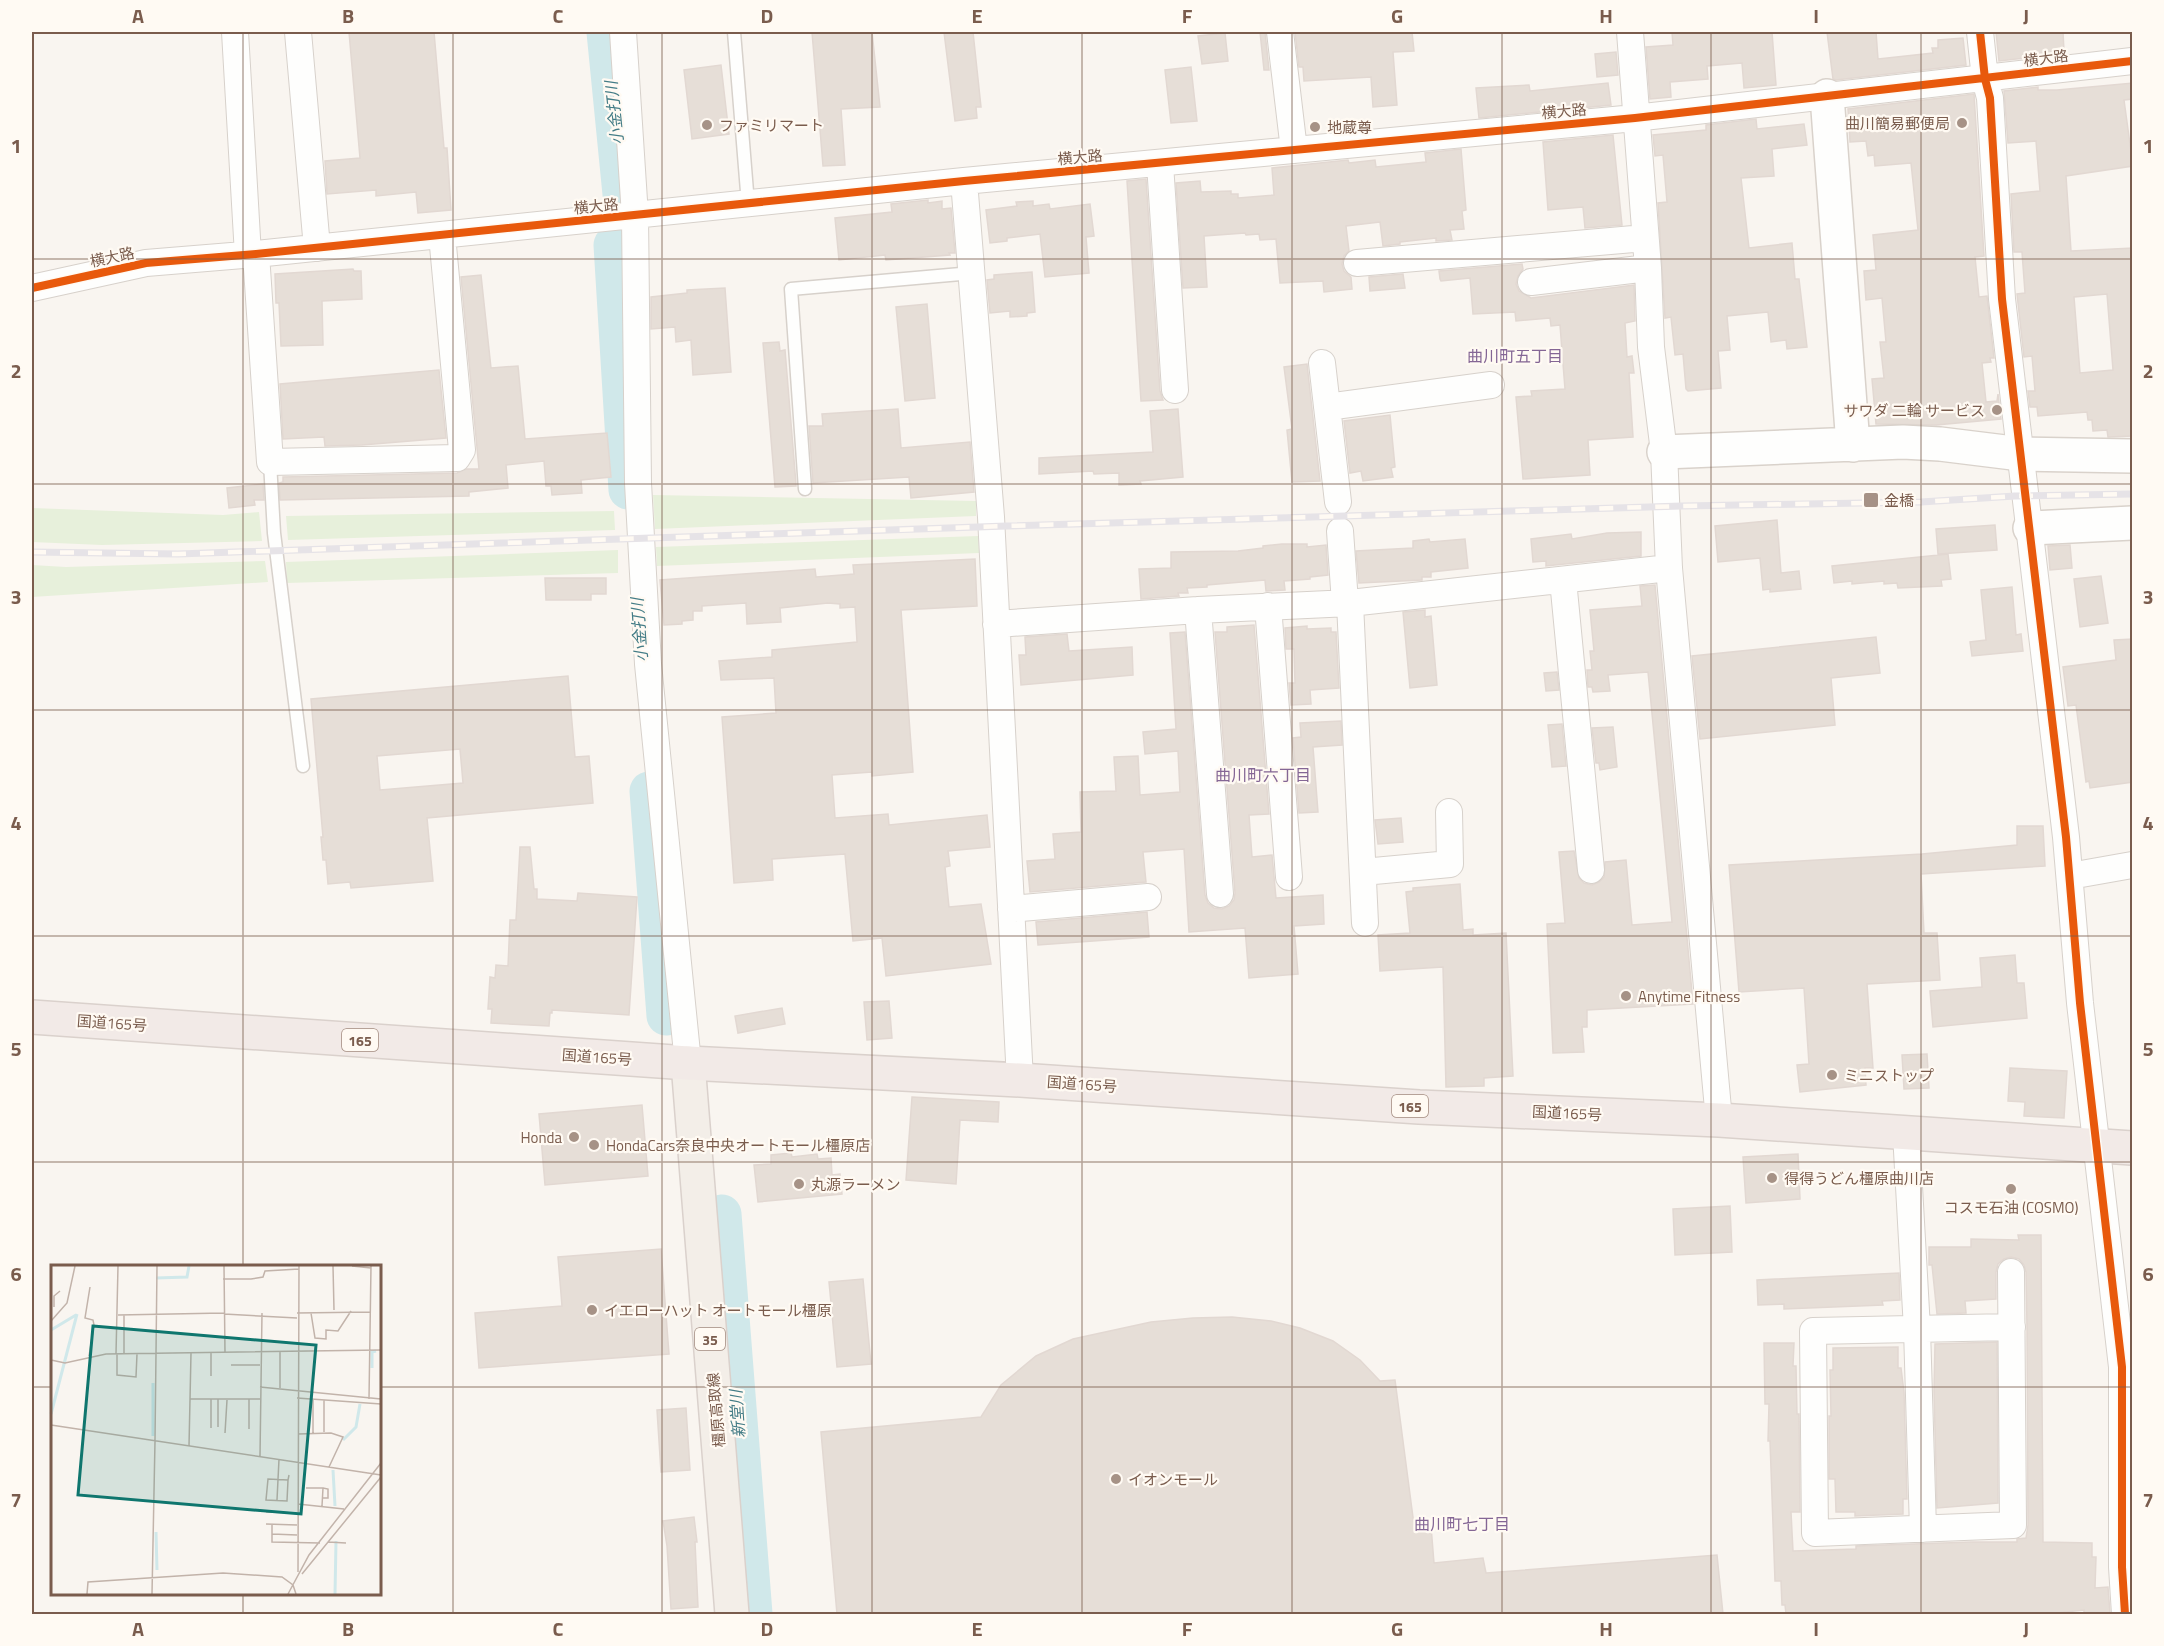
<svg xmlns="http://www.w3.org/2000/svg" width="2164" height="1646" viewBox="0 0 2164 1646" font-family="'Titillium Web','Noto Sans JP',sans-serif">
<rect width="100%" height="100%" fill="#f9f5f0"/>
<path fill="#e7f0db" d="M653,495l323,6v15l-321,13z
M32,508l191,7 36,-3 3,29 -160,4 -70,-3z
M614,511l1,19 -327,10 -2,-24z
M978,536l1,17 -322,13 -1,-19z
M618,550v23l-331,10 -1,-21z
M265,561l3,21 -236,15v-32l34,2z"/>
<g fill="none" stroke-linecap="round" stroke-linejoin="round">
<path stroke="#d0e8ea" stroke-width="39" d="M606,32l16,162
M613,245l15,245
M649,791l17,225
M722,1214l31,400"/>
</g>
<path fill="#e6ded7" stroke="#e2d8d2" stroke-width="1.5" fill-rule="evenodd" d="M349,32h85l10,116h3l4,62 -33,3 -2,-21 -40,4v-6l-49,4 -2,-33 35,-3z
M812,32h60l8,75 -39,2 4,56 -22,1z
M944,32h29l8,75h-5l1,11 -22,3z
M1260,32h5l4,38h-5z
M1295,32h117l2,19 -21,1 4,53 -24,2 -2,-30 -67,4 -1,-14h-4z
M1672,32h100l4,53 -32,3 -2,-25 -35,3 1,13 -38,3 1,15 -21,2 -4,-52 27,-2z
M1827,32h49l2,27 55,-6 -1,-5h6v-8l25,-2 3,27 -130,15 -3,-1z
M1996,32h67l1,19 -29,3v3l-36,4z
M1225,33l3,28 -26,3 -4,-28z
M1616,52l2,23 -21,2 -2,-23z
M721,65l8,69 -37,5 -8,-69z
M1191,67l6,54 -26,2 -6,-53z
M1608,83l3,22 -132,13 -3,-30 53,-3 1,6z
M2133,83v16l-9,1 9,66 -67,10 5,75 62,-3v188l-25,1 -1,-7 -14,1 -1,-11h-4l-1,-8 -49,4 -1,-9h-7l-2,-16h7l-3,-35 -8,1 -7,-63 8,-1 -3,-41h-8l-3,-58 29,-3 -4,-50 -28,2 -4,-52 34,-4v3h19zM2107,294l6,76 -33,3 -6,-76z
M1974,94l10,162 -9,1 4,40 8,-1 7,62h-4l1,4 -9,1 4,39 11,-1 1,-7 3,25 -65,6 -60,-1 -4,-45 12,-1 -4,-36h6l-4,-44 -16,2 -2,-29 12,-1 -3,-35 45,-5 -7,-67 -36,3 -1,-11 -6,1 -2,-15 -16,1 -2,-33z
M1756,119l1,10 47,-5 3,21 -35,4 2,27 -33,2 8,70 43,-5 3,36h4l8,68 -20,2 -1,-9 -15,2 -3,-30 -41,4 3,34 -12,1 3,37 -33,3 -2,-2 -3,-35 -8,1 -4,-38 -6,1 -7,-115 9,-1 -4,-47 -8,1 -2,-21 53,-5v-5z
M1613,135l9,90 -37,3 -2,-21 -35,3 -5,-68z
M1461,149l5,61 -4,1 2,18 -14,1 2,10 -16,1v-3l-36,4v2l-17,2 -3,-24 -34,4 3,25 -5,5 -2,8 2,7 7,6 1,12 -28,3 -1,-11 -43,2 -4,-44 -16,1 -1,-6 -13,1 -1,-2 -41,3 3,51 -24,1 -7,-105 24,-2 1,11 30,-1v3h7v4l36,-3 -2,-27 76,-8 1,3 26,-3 1,7 50,-5 -1,-9z
M1146,179l14,212 3,9 -22,1 -14,-220z
M928,200v3l14,-2v8l9,-1 4,45h-6l1,2 -64,5 -1,-5 -46,5 -4,-42 57,-6 -1,-8z
M1033,201v5l16,-2 1,5 40,-5 4,32 -8,1 3,36 -44,4 -5,-43 -33,4v3l-17,2 -4,-33 31,-4 -1,-4z
M1522,264l1,5 -5,7 -2,8 3,7 12,7 103,-13 1,36 -10,2 2,34 5,-1 2,17h-5l4,64 -45,3 2,35 -67,4 -7,-82 16,-1 -1,-5 34,-2 -5,-64 -9,1 -1,-8 -34,3 -1,-9 -42,2 -3,-36 -29,3 -1,-2 -1,-8z
M353,269l1,2h7l1,28 -40,2 1,44 -42,1 -2,-43h-3l-1,-29z
M1032,272l3,40 -8,1v3l-17,1v-6l-20,2 -3,-33 7,-1v-4z
M1403,274l2,14 -35,3 -1,-14z
M481,275l10,93 27,-2 7,73 82,-6 4,44 -30,3 1,13 -30,2 -1,-9h-5l-2,-25 -38,4 2,23 -39,4v4l-189,4 -1,-17 4,-1v-5l174,-4 9,-4h13l-18,-192z
M725,288l6,84 -38,3 -2,-35 -15,2 -1,-15 -24,2v-32l36,-4v-3z
M927,304l8,94 -30,3 -9,-94z
M779,342l1,9 5,-1 11,134v2l-21,1 -12,-144z
M1307,364l13,117 -28,1 -5,-52 5,-1 -8,-62z
M439,370l7,68 -84,7 -37,1 -1,-9 -41,2 -3,-55z
M898,409l3,39 69,-6 4,50 -63,6 -2,-21 -96,6 -4,-57h14l-1,-12z
M1178,409l5,68 -43,4 1,3 -22,1v-12l-25,1 -1,-3 -54,3v-16l114,-6 -3,-41z
M1390,415l5,52 -4,1 2,9 -30,4 -2,-10 -11,2 -6,-52z
M263,484l1,16h-10l1,5 -26,3 -2,-20z
M1777,520l4,53 18,-2 2,18 -31,3v-3l-7,1 -3,-32 -42,4 -3,-36z
M1995,525l2,25 -59,4 -2,-25z
M1641,532v24l-95,10v-5l-13,1 -2,-23 40,-5 1,5 35,-6z
M1429,539l1,3 35,-3 3,29 -37,4v5h-9v3l-63,3 -3,-32 57,-3v-7z
M1282,544h25v3l19,-2 2,30 -18,2v2l-26,2 1,9 -19,1 -1,-11 -58,5v2l-20,1 1,5h-10l1,3 -38,3 -2,-30 32,-1v-16l67,-1 25,-3v-2z
M2070,545l2,23 -22,2 -2,-24z
M1948,554l3,25 -10,1 1,6 -44,2 -1,-5 -13,1v-3l-32,3v-3l-18,2 -2,-17z
M975,559l2,47 -76,4 12,162 -41,4v-4l-40,3 3,43 53,-4 1,11 98,-10 3,32 -42,4 2,15 -5,1 4,40 32,-3 10,60 -105,12 -4,-38 -29,3 -8,-87 -73,5 1,21 -39,3 -12,-166 54,-4 -2,-35 -53,2 -2,-19 53,-4v-7l85,-8 -2,-35 -15,1v-4l-12,-1 -48,5 1,14 -34,2 -1,-21 -44,3v5h-9v9l-11,1v3l-18,1 -4,-45 155,-11 1,8 38,-3 -1,-9z
M2101,576l7,47 -28,4 -6,-48z
M545,578h61v16h-15v6h-45z
M1655,585l38,419 -106,6v17h-5l2,25 -31,1 -6,-129 18,-1 -6,-71 15,-1 5,27 5,5 8,2 7,-3 5,-5 1,-15 21,-2 6,65 40,-3 -24,-250 -40,3 2,16 -17,1 -1,-5h-4l-1,-17h5l-2,-19h4l-4,-41 52,-4 -2,-20z
M2012,587l4,48 5,-1 2,17 -51,5 -2,-14 16,-2 -5,-50z
M1425,610v7l6,-1 6,69 -27,3 -7,-76z
M1254,625l15,189 -20,1 3,42 20,-2 4,43 47,-3 1,29 -30,2 4,48 -49,4 -4,-50 -56,4 -5,-83 -41,3 3,30 -116,10 -3,-31 28,-2 -2,-25 28,-2 -1,-40 36,-1 -2,-34 24,-1 2,39 40,-3 -2,-41 -33,3 -2,-22 33,-3 -6,-96 15,-1 20,263 3,8 6,5 8,1 7,-3 5,-6 1,-7 -20,-261h12v-5z
M1307,626v3l24,-1v4h5l3,56 -29,2 1,14 -20,1 -2,-22h6l-1,-34h-8l-1,-21z
M1067,634l2,17 63,-4 1,28 -112,10 -2,-30h7l-1,-18z
M1876,637l4,36 -49,5 4,47 -135,14 -8,-83z
M2133,639v143l-43,6 -1,-7 -3,1 -10,-77 -8,1 -5,-39 53,-7 -2,-20z
M1557,672l2,18 -13,1 -2,-18z
M568,676l7,81 14,-1 4,47 -166,15 6,63 -82,7 -1,-6 -22,2 -2,-24h-3l-2,-23h2l-12,-138zM460,749l3,34 -83,7 -3,-34z
M1341,721l1,24 -29,2 5,65 -19,1 -6,-75 8,-1 -1,-14z
M1562,724l4,42 -14,1 -4,-42z
M1613,727l4,40 -17,3 -1,-7h-3l-4,-35z
M1401,818l2,24 -25,2 -3,-24z
M2017,826h26l2,40 -124,8 3,59h13l3,47 -73,4 6,84h-8l1,17 -66,7 -3,-27 12,-1 -5,-76 -65,4 -10,-127 193,-11 95,-9z
M520,847h10l4,42h3v10l40,2 1,-8 59,4 -8,118 -77,-5v3h-2l-1,13 -58,-3 1,-14h-4l2,-32 5,1 1,-13 12,1 2,-46h6z
M1460,884l3,46 10,-1v6l33,-2 7,143 -29,2v8l-38,1 -3,-120 -63,4 -2,-36 32,-2 -4,-41 7,-1v-3z
M1147,912l2,25 -111,8 -2,-23z
M2015,955l2,28h7l3,35 -94,9 -3,-36 52,-4 -2,-29z
M889,1001l3,37 -25,2 -3,-38z
M782,1008l3,16 -47,9 -3,-17z
M1927,1054l2,34 -25,1 -2,-34z
M2010,1068l57,3 -3,47 -40,-2 1,-14 -17,-1z
M912,1097l87,5 -1,20 -38,-2 -4,64 -50,-4z
M642,1105l6,71 -103,9 -6,-71z
M791,1153l1,4 25,-3 1,5 13,-1 1,17 8,-1 2,20 -84,8 -4,-37 17,-1v-9z
M1798,1154l2,45 -54,4 -3,-46z
M1730,1206l2,46 -57,3 -2,-46z
M2018,1235h23l2,307 49,1v14h4l-1,31 13,-1 2,26 -26,1v-4l-37,4h-209v-1l-52,1 -1,-9h-3l-1,-24h-6l-5,-140h-2l1,-37h-4l-1,-61h30l-1,23h3l1,48h2l1,98h-9l2,39 63,-2v-3l116,-4h45v-3l9,-1 2,-13 -1,-198 -1,-55 -2,-7 -5,-6 -8,-2 -7,2 -6,5 -2,8v27l-31,2 1,12 -29,1 -5,-49h-3v-18h42v-8l48,1z
M661,1249l8,105 -190,14 -4,-55 87,-7 -4,-49z
M1899,1273l1,27 -18,1 1,4 -99,4v-5l-26,1 -1,-25z
M863,1279l8,85 -34,3 -8,-85z
M1232,1317l39,4 29,7 33,13 27,19 20,21 15,-1 19,145 17,1 3,37 49,-5 3,15 231,-18 6,59h-886l-16,-182 160,-15 20,-32 35,-29 37,-17 78,-17 42,-4z
M1997,1342l1,161 -61,5 -3,-117 1,-47z
M1898,1347v21h3l3,24 3,107h-4v15l-48,2v-4h-19l-1,-33h-6v-63h2l-1,-46h3v-22z
M686,1408l4,62 -29,2 -4,-62z
M694,1517l3,25h-2l3,65 -27,2 -4,-63 -4,-25z"/>
<g fill="none" stroke-linecap="round" stroke-linejoin="round">
<defs>
<path id="lane" d="M734,32l14,172
M270,462l4,71 29,233
M805,489l-14,-200 181,-16"/>
<path id="street" d="M235,32l13,223
M298,32l19,216
M623,32l12,184 3,267 10,181 40,399
M1280,32l14,118
M1630,32l18,236 3,79 13,105 5,116 50,552
M1980,32l5,47 5,19 12,201 64,538 14,166 42,364v200l3,47
M1160,164l15,226
M964,181l27,336 29,563
M256,254l14,208 187,-4 5,-8 -20,-215
M1357,263l288,-25
M1531,282l117,-14
M32,288l114,-25 110,-9 708,-73 671,-63 497,-57
M1322,363l16,139
M1327,407l164,-22
M1340,531l5,72
M1563,580l28,290
M1350,603l15,320
M1268,606l21,271
M1198,610l22,284
M996,624l202,-14 152,-7 319,-35
M1363,872l87,-8 -1,-52
M2070,876l62,-11
M1011,909l137,-12
M1906,1133l11,196 6,200
M2011,1272l2,253 -198,8 -2,-202 199,-4"/>
<path id="secondary" d="M1827,96l26,349
M1664,452l239,-10 37,2 81,10 111,2
M2030,528l102,-5"/>
<path id="primary" d="M688,1063l44,551"/>
<path id="highway" d="M32,1017l656,46 332,17 399,27 300,13 413,28"/>
</defs>
<use href="#lane" stroke="#d7d1cb" stroke-width="15"/>
<use href="#street" stroke="#d7d1cb" stroke-width="28"/>
<use href="#secondary" stroke="#d9d2cb" stroke-width="36"/>
<use href="#primary" stroke="#dad1cc" stroke-width="36"/>
<use href="#highway" stroke="#dad1cc" stroke-width="36"/>
<use href="#lane" stroke="#fefefd" stroke-width="12"/>
<use href="#street" stroke="#fefefd" stroke-width="26"/>
<use href="#secondary" stroke="#fefefd" stroke-width="33"/>
<use href="#primary" stroke="#f3eee8" stroke-width="33"/>
<use href="#highway" stroke="#f2eae7" stroke-width="33"/>
<defs>
<path id="rail" d="M32,552l146,2 829,-28 675,-20 239,-4 94,-6 117,-2"/>
</defs>
<use href="#rail" stroke="#e6e3e7" stroke-width="7"/>
<use href="#rail" stroke="#fffaf3" stroke-width="4.5" stroke-dasharray="14" stroke-linecap="butt"/>
<defs>
<path id="cycleway" d="M1980,32l5,47 5,19 12,201 64,538 14,166 42,364v200l3,47
M32,288l114,-25 110,-9 708,-73 671,-63 497,-57"/>
</defs>
<use href="#cycleway" stroke="#fffaf3" stroke-width="11"/>
<use href="#cycleway" stroke="#e8590c" stroke-width="8"/>
</g>
<path fill="none" stroke="#7a5c4d" stroke-width="1.5" stroke-opacity="0.55" d="M243,32v1234M453,32v1582M662,32v1582M872,32v1582M1082,32v1582M1292,32v1582M1502,32v1582M1711,32v1582M1921,32v1582M32,259h2100M32,484h2100M32,710h2100M32,936h2100M32,1162h2100M32,1387h20M380,1387h1752M243,1594v20"/>
<g fill="#a69286" stroke="#fffaf3" stroke-width="2">
<circle cx="1962" cy="123" r="6"/>
<circle cx="707" cy="125" r="6"/>
<circle cx="1315" cy="127" r="6"/>
<circle cx="1997" cy="410" r="6"/>
<rect x="1863" y="492" width="16" height="16" rx="3"/>
<circle cx="1626" cy="996" r="6"/>
<circle cx="1832" cy="1075" r="6"/>
<circle cx="574" cy="1137" r="6"/>
<circle cx="594" cy="1145" r="6"/>
<circle cx="1772" cy="1178" r="6"/>
<circle cx="799" cy="1184" r="6"/>
<circle cx="2011" cy="1189" r="6"/>
<circle cx="592" cy="1310" r="6"/>
<circle cx="1116" cy="1479" r="6"/>
</g>
<g text-anchor="middle" dominant-baseline="central" stroke-width="4.5" stroke-linejoin="round" paint-order="stroke">
<g fill="#fffaf3" stroke="#a28b7f" stroke-width="1.5">
<rect x="342" y="1029" width="36" height="22" rx="4.5"/>
<rect x="1392" y="1095" width="36" height="22" rx="4.5"/>
<rect x="695" y="1328" width="30" height="22" rx="4.5"/>
</g>
<g font-size="14" font-weight="bold" fill="#7a5c4d">
<text x="360" y="1040">165</text>
<text x="1410" y="1106">165</text>
<text x="710" y="1339">35</text>
</g>
<g font-size="15" fill="#7a5c4d" stroke="#fffaf3">
<text transform="translate(2046 58) rotate(-7)">横大路</text>
<text transform="translate(1564 111) rotate(-5)">横大路</text>
<text transform="translate(1080 157) rotate(-5)">横大路</text>
<text transform="translate(596 206) rotate(-6)">横大路</text>
<text transform="translate(112 257) rotate(-12)">横大路</text>
<text transform="translate(112 1023) rotate(4)">国道165号</text>
<text transform="translate(597 1057) rotate(4)">国道165号</text>
<text transform="translate(1082 1084) rotate(4)">国道165号</text>
<text transform="translate(1567 1113) rotate(3)">国道165号</text>
<text transform="translate(716 1410) rotate(-95)">橿原高取線</text>
</g>
<g font-size="15" fill="#7a5c4d" stroke="#fffaf3" text-anchor="start">
<text x="1950" y="123" text-anchor="end">曲川簡易郵便局</text>
<text x="719" y="125">ファミリマート</text>
<text x="1327" y="127">地蔵尊</text>
<text x="1985" y="410" text-anchor="end">サワダ 二輪 サービス</text>
<text x="1884" y="500">金橋</text>
<text x="1638" y="996">Anytime Fitness</text>
<text x="1844" y="1075">ミニストップ</text>
<text x="562" y="1137" text-anchor="end">Honda</text>
<text x="606" y="1145">HondaCars奈良中央オートモール橿原店</text>
<text x="1784" y="1178">得得うどん橿原曲川店</text>
<text x="811" y="1184">丸源ラーメン</text>
<text x="2011" y="1207" text-anchor="middle">コスモ石油 (COSMO)</text>
<text x="604" y="1310">イエローハット オートモール橿原</text>
<text x="1128" y="1479">イオンモール</text>
</g>
<g font-size="16" font-style="italic" fill="#437c86" stroke="#fffaf3">
<text transform="translate(614 113) rotate(-96)">小金打川</text>
<text transform="translate(639 630) rotate(-94)">小金打川</text>
<text transform="translate(737 1414) rotate(-94)">新堂川</text>
</g>
<g font-size="16" fill="#846695" stroke="#fffaf3">
<text x="1515" y="356">曲川町五丁目</text>
<text x="1263" y="775">曲川町六丁目</text>
<text x="1462" y="1524">曲川町七丁目</text>
</g>
</g>
<g transform="translate(51 1265)">
<rect width="330" height="330" fill="#f9f5f0"/>
<path fill="none" stroke="#d0e8ea" stroke-width="3" d="M105,13l31,-1 2,-11M0,65l25,-15M321,103v-16l4,-1M0,149l26,-100M102,171v-53M292,175l13,-13 4,-23M282,205l2,36M105,267l1,38M284,329l1,-53"/>
<path fill="none" stroke="#c2b3aa" stroke-width="1.5" d="M173,1l1,87M282,1l1,44M301,1l19,2M172,14h28l12,-2 2,-6 34,-2M3,42v-11l6,-5M246,48l74,-1M260,48l4,25 11,1v-9l12,1 13,-20M173,49l73,4M67,50l106,-2M0,56l16,-18 8,-37M65,89l2,-88M66,89v21l19,2 1,-23M73,89v-39M38,91l5,-31 -1,-5 -8,-2 5,-31M0,95l14,3 41,-9 275,-4M180,100h29M160,111v-23M209,122l121,12M229,123v-36M246,133l84,6M139,134h70M198,134v30M262,134v34M318,134l2,-133M0,160l330,50M167,162v-28M160,163v-29M273,167v-32M174,168l2,-33M247,169l33,-1 12,4 -14,30M104,176l2,-175M0,181v49M138,181l2,-93M209,191l2,-143M237,215l-20,-1 -2,21 21,1 1,-21 1,-5M255,223h17l-1,18M272,233h5v-9l-5,-1M226,235l2,-41M247,239l46,5M215,247l31,1M215,259l31,1M221,259v18l48,1M0,266v62M221,269l25,1M277,277l18,1M247,307l1,-306M251,309l79,-97M36,329l1,-12 135,-9 59,4 11,8 3,9M101,329l3,-153M237,329l21,-39 72,-92"/>
<path fill="#0f766e" fill-opacity="0.15" stroke="#0f766e" stroke-width="3" d="M42,61l223,19 -15,169 -223,-19z"/>
<rect width="330" height="330" fill="none" stroke="#7a5c4d" stroke-width="3"/>
</g>
<rect width="2164" height="1646" fill="none" stroke="#fffaf3" stroke-width="66"/>
<rect x="33" y="33" width="2098" height="1580" fill="none" stroke="#7a5c4d" stroke-width="2"/>
<g font-size="20" text-anchor="middle" font-weight="bold" fill="#7a5c4d">
<text x="138" y="23">A</text>
<text x="348" y="23">B</text>
<text x="558" y="23">C</text>
<text x="767" y="23">D</text>
<text x="977" y="23">E</text>
<text x="1187" y="23">F</text>
<text x="1397" y="23">G</text>
<text x="1606" y="23">H</text>
<text x="1816" y="23">I</text>
<text x="2026" y="23">J</text>
<text x="16" y="153">1</text>
<text x="2148" y="153">1</text>
<text x="16" y="378">2</text>
<text x="2148" y="378">2</text>
<text x="16" y="604">3</text>
<text x="2148" y="604">3</text>
<text x="16" y="830">4</text>
<text x="2148" y="830">4</text>
<text x="16" y="1056">5</text>
<text x="2148" y="1056">5</text>
<text x="16" y="1281">6</text>
<text x="2148" y="1281">6</text>
<text x="16" y="1507">7</text>
<text x="2148" y="1507">7</text>
<text x="138" y="1636">A</text>
<text x="348" y="1636">B</text>
<text x="558" y="1636">C</text>
<text x="767" y="1636">D</text>
<text x="977" y="1636">E</text>
<text x="1187" y="1636">F</text>
<text x="1397" y="1636">G</text>
<text x="1606" y="1636">H</text>
<text x="1816" y="1636">I</text>
<text x="2026" y="1636">J</text>
</g>
</svg>
